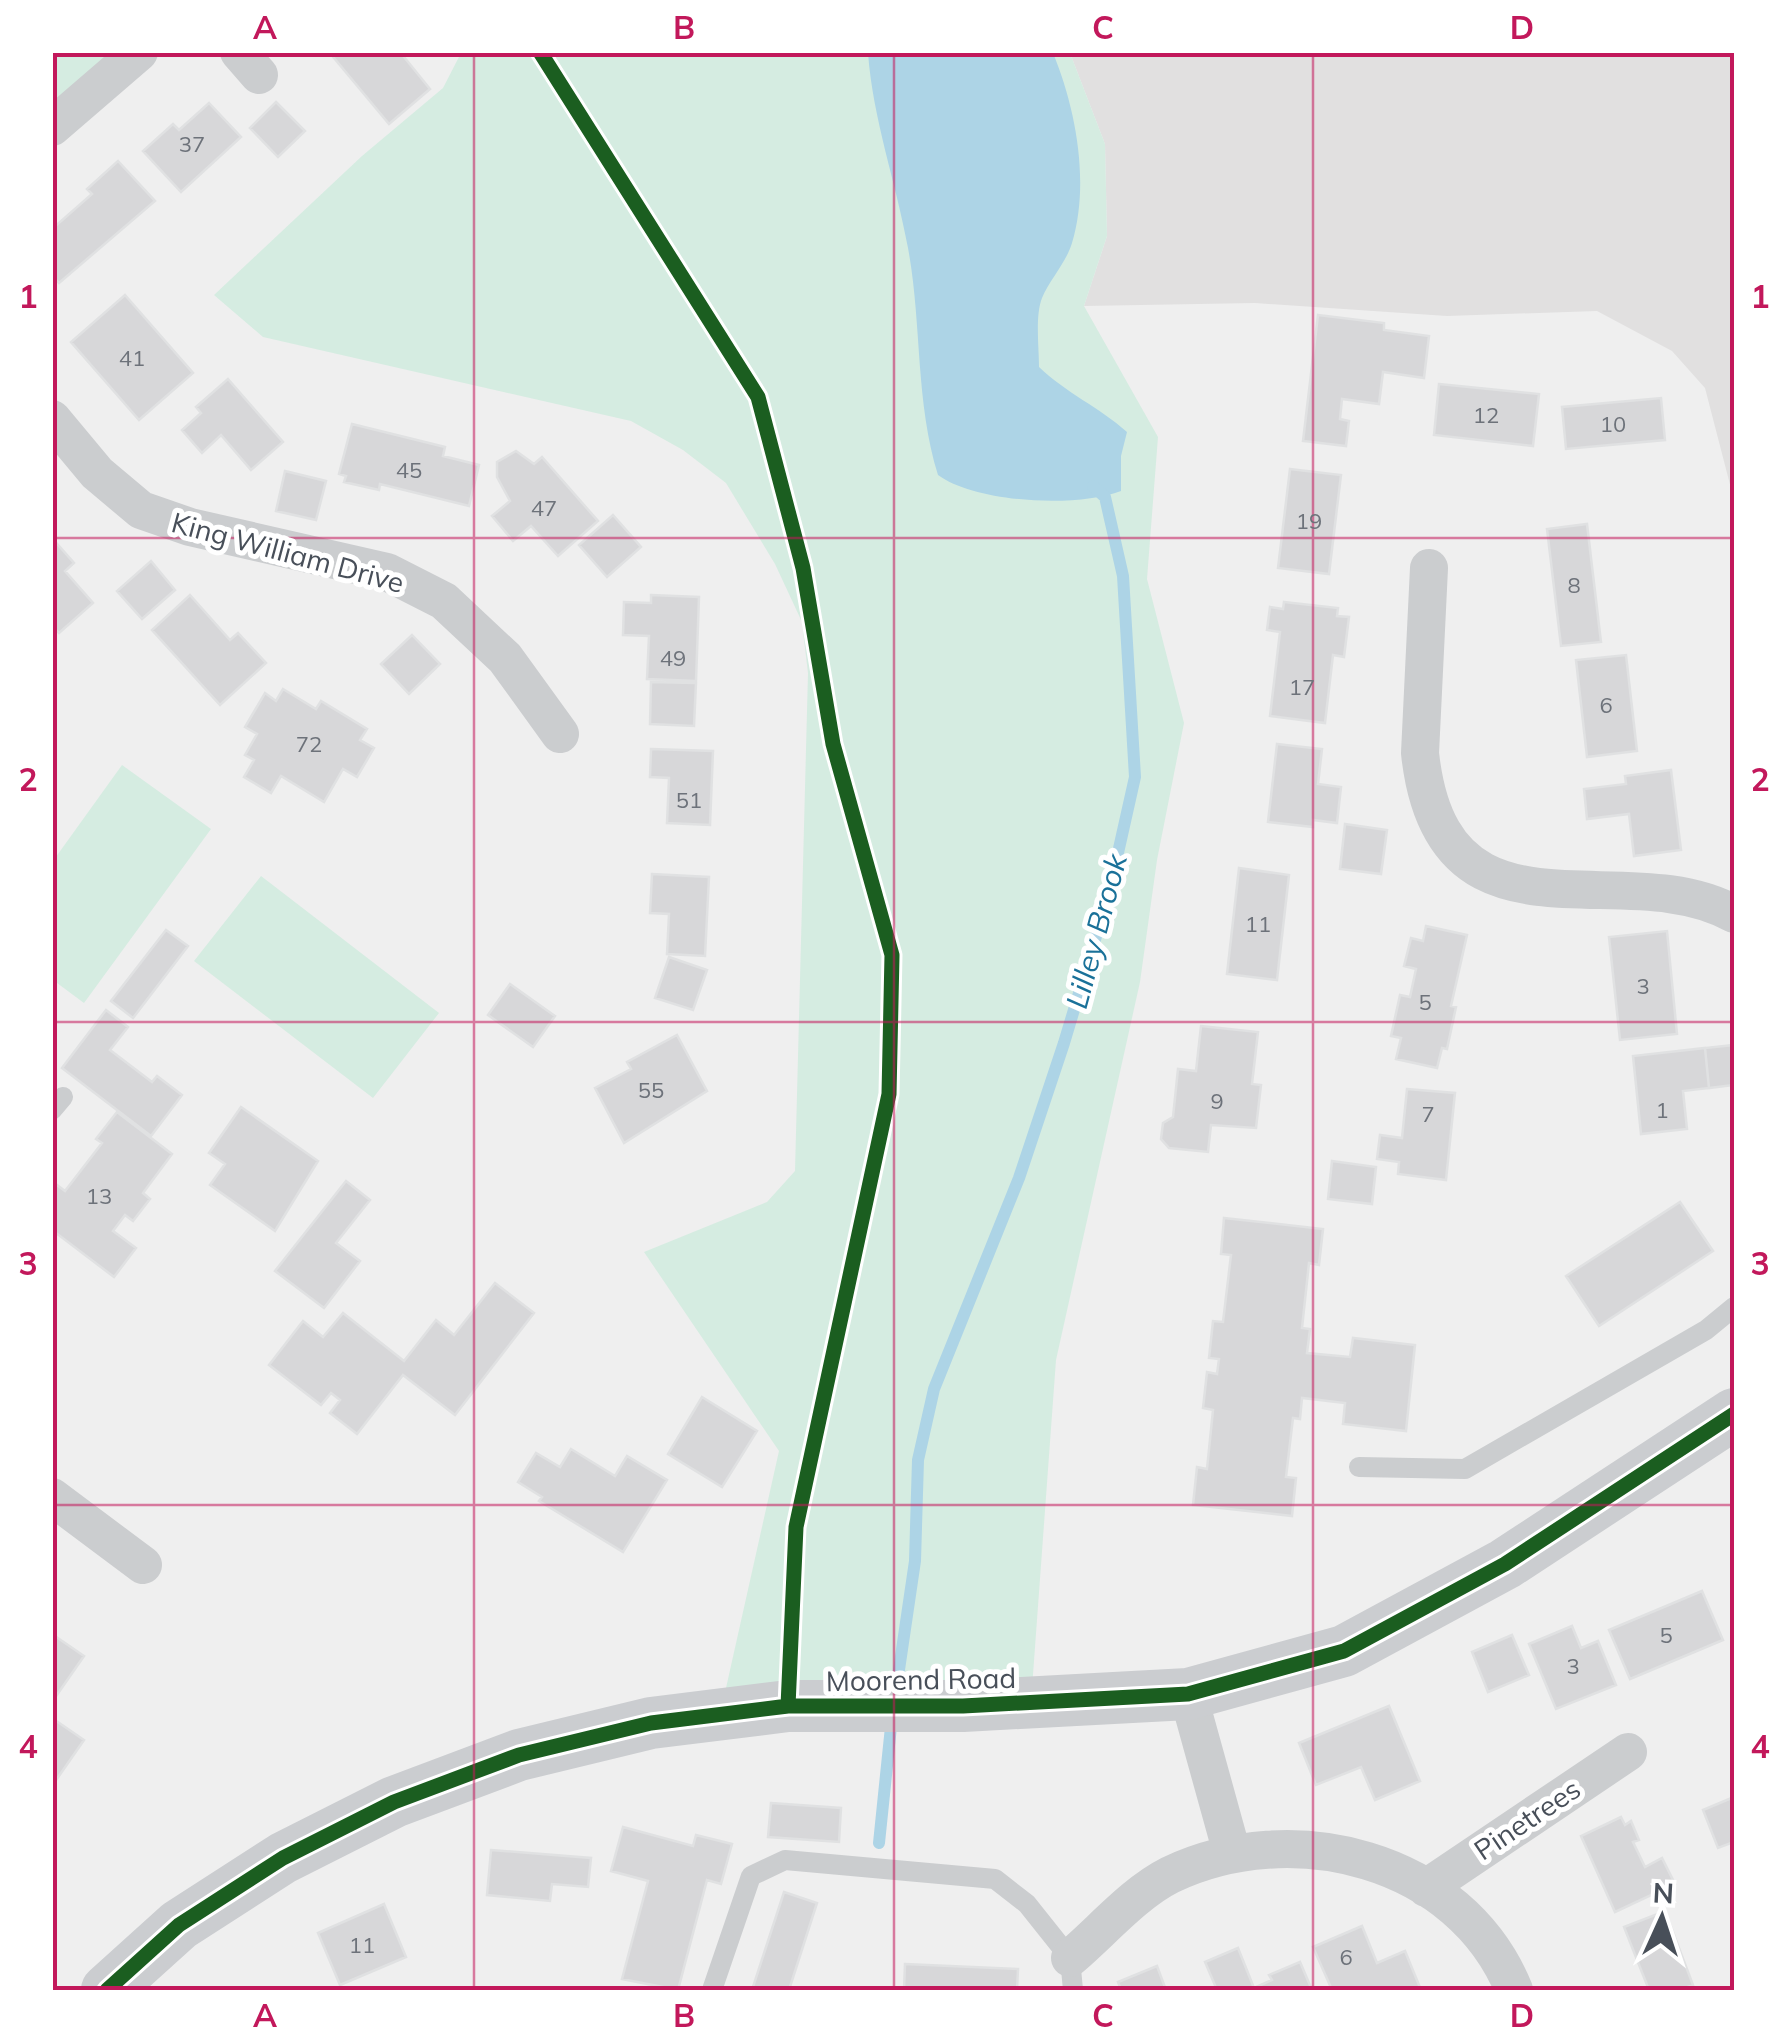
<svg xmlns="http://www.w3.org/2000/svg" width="1787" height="2043" viewBox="0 0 1787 2043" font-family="Mulish,sans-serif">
<rect width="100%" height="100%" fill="#efefef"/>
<path fill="#e1e0e0" d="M1070,53h664v447l-29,-112 -33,-37 -75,-40 -150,5 -192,-13 -171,3 23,-70 -2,-92z"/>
<path fill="#d5ece1" d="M53,53h58l-58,49z
M461,53h609l35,91 2,92 -23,70 74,131 -11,142 37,144 -27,137 -17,122 -84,378 -25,342 -305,-14 53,-237 -135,-199 123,-50 28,-31 13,-498 -6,-51 -27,-58 -49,-81 -43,-33 -52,-29 -368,-84 -49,-42 148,-139 81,-68z
M122,765l89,64 -127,174 -31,-23v-119z
M261,876l178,137 -66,85 -179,-137z"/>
<path fill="#add4e6" d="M868,53h185c23,56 37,130 19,190 -6,20 -22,36 -30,55 -7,18 -3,49 -3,69 27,26 60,40 88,65l-6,24v35c-44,17 -145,12 -183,-16 -23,-74 -16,-152 -30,-227 -12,-66 -35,-128 -40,-195z"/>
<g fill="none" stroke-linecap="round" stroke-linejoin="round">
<path stroke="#add4e6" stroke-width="12" d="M895,1697l20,-136 3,-101 16,-71 85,-211 45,-135 45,-150 26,-116 -12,-201 -18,-79 -12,-11
M879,1843l13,-126"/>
</g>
<path fill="#d7d7d9" stroke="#e0e1e2" stroke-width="2.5" d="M329,52h71l30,37 -41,35z
M276,102l29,29 -27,26 -28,-29z
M209,103l32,34 -60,55 -38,-41 30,-27 6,6z
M118,161l37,40 -96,82 -7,-7v-47l40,-35 -5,-5z
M125,295l68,78 -54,47 -68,-78z
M1318,315l66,8v7l45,6 -5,42 -41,-6 -4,32 -37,-5 -2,20 9,2 -3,25 -43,-5z
M228,379l55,63 -32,28 -30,-35 -19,18 -20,-23 19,-17 -5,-6z
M1439,384l100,10 -6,52 -99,-11z
M1661,398l4,42 -99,9 -4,-42z
M352,424l93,23 -2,9 36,9 -10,41 -89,-22 -1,6 -35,-8 2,-6 -7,-2z
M516,451l18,13 8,-7 56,64 -40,35 -27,-30 -18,15 -21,-25 18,-15 -13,-24v-15z
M1290,469l51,6 -12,99 -51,-6z
M285,471l41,10 -10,39 -40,-9z
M613,515l28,32 -34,30 -28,-32z
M1587,524l14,118 -40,4 -14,-117z
M52,538l22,25 -9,8 28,32 -34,30 -7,-7z
M151,561l24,29 -33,29 -25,-28z
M190,595l40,45 8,-7 28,30 -46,42 -68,-75z
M651,595l48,2 -3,84 -49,-2 2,-43 -26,-1 1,-33 27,1z
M1284,602l54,6 -1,8 12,1 -5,40 -11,-2 -8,68 -55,-7 10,-84 -13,-2 3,-23 13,2z
M412,635l28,29 -31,30 -28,-30z
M1626,655l11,96 -50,6 -11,-97z
M651,682l45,1 -2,43 -44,-2z
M283,689l33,20 5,-8 46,28 -7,11 14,8 -17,29 -14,-8 -19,33 -43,-26 -10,17 -27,-16 10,-17 -9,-5 12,-21 -12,-7 20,-34 11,8z
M1277,744l45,5 -4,35 23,3 -4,36 -24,-3v7l-45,-5z
M651,749l62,2 -3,74 -43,-2 2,-45 -19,-1z
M1671,770l10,80 -47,6 -5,-42 -42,5 -3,-30 42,-5 -1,-8z
M1345,824l42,6 -6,44 -41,-5z
M1239,868l50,7 -12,105 -50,-6z
M652,874l57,3 -4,79 -38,-2 2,-40 -19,-1z
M1426,926l41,9 -16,71 5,1 -9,42 -5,-1 -5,20 -41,-9 5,-21 -10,-2 9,-41 10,2 6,-28 -12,-3 7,-28 12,3z
M166,930l22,16 -55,72 -22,-17z
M1667,931l10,103 -57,6 -11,-103z
M669,957l38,13 -14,40 -38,-12z
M510,984l45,32 -22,31 -45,-32z
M106,1010l22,17 -18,23 42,32 5,-6 25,19 -31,41 -89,-68z
M1201,1026l57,6 -6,52 9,1 -5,43 -45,-3 -3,27 -39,-4 -8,-9 2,-16 10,-6 5,-48 18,2z
M677,1035l30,56 -83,52 -29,-55 36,-19 -4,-7z
M1734,1045v40l-25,3 -4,-40z
M1705,1048l4,40 -26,3 4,38 -46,5 -8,-78z
M1407,1089l48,4 -9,87 -48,-6 1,-12 -22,-3 3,-24 22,3z
M241,1107l77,54 -43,70 -65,-46 15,-21 -16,-11z
M117,1112l55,42 -29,39 7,6 -17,22 -8,-6 -12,16 23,17 -22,29 -62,-47v-39l5,-6 8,6 37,-48 -6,-4z
M1332,1161l44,6 -4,37 -44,-5z
M346,1181l24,19 -34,43 24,18 -36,47 -49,-37z
M1680,1202l33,49 -114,75 -33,-50z
M1224,1218l99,11 -4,36 -10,-2 -7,65 8,1 -3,24 43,4 3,-19 62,7 -9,86 -63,-7 2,-21 -43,-5 -2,21 -7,-1 -7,59 10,1 -4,38 -99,-11 4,-38 10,2 6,-59 -10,-2 4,-36 10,2 2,-15 -10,-1 4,-37 10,1 8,-67 -10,-1z
M495,1283l39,30 -79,102 -52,-40 -46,59 -27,-21 10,-13 -9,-7 -10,12 -52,-40 34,-44 20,16 20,-24 61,48 32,-41 18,15z
M702,1397l55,34 -35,56 -54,-33z
M571,1449l44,27 12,-20 40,24 -44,72 -84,-51 3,-4 -24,-15 18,-29 24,14z
M1702,1591l21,49 -93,39 -21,-49z
M1572,1626l9,22 17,-7 18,44 -60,24 -27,-65z
M52,1634l32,22 -32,46z
M1512,1635l17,40 -41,17 -16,-40z
M1389,1706l31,75 -45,19 -14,-33 -45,18 -17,-42z
M52,1718l32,22 -32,46z
M1734,1797v45l-16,6 -15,-38z
M771,1803l70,5 -2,34 -71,-5z
M1621,1817l4,8 6,-4 8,19 -6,2 12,25 17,-9 13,26 -60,28 -34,-76z
M623,1827l70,19 3,-11 36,9 -11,40 -14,-4 -29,110 -56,-11 26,-98 -37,-10z
M491,1850l100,8 -3,29 -36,-3 -2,17 -63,-6z
M784,1892l33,11 -28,87h-37z
M384,1904l22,53 -66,28 -22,-52z
M1665,1911l28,74 -13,5h-31l-25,-63z
M1362,1926l15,37 28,-12 16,39h-89l-19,-43z
M1238,1948l16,40 18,-8 -3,-5 31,-13 12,28h-95l-12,-28z
M905,1964l113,5 -1,21h-113z
M1157,1966l9,24h-45l-3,-8z"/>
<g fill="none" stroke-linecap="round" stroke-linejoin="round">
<path stroke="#cbcdcf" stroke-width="20" d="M52,1110l11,-13
M1359,1467l106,2 241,-139 28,-23
M712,1990l39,-114 34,-16 210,19 32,25 43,54 3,32"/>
<path stroke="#cbcdcf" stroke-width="38" d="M239,52l20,23
M52,127l87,-75
M52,419l45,54 44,37 49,17 197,45 57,29 61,57 55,76
M1429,568l-9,185c22,207 202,98 314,161
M52,1497l91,68
M1188,1694l44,159
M1426,1888l202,-136
M1070,1958c31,-26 64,-65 100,-83 121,-58 290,-18 344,115"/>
<path stroke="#cbcdd0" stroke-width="52" d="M107,1990l72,-65 104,-67 111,-56 125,-47 132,-32 137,-17h175l225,-12 156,-43 161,-87 229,-150"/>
<defs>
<path id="cycleway" d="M540,52l218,345 45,171 30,176 59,211 -3,139 -93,433 -8,179
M107,1990l72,-65 104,-67 111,-56 125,-47 132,-32 137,-17h175l225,-12 156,-43 161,-87 229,-150"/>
</defs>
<use href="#cycleway" stroke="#fff" stroke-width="21"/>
<use href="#cycleway" stroke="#1b5e20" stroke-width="15"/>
</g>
<path fill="none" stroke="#c2185b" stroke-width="2.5" stroke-opacity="0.55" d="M474,52v1938M894,52v1938M1313,52v1938M52,538h1682M52,1022h1682M52,1505h1682"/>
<g text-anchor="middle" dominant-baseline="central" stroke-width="10" stroke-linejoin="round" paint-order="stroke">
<g font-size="22" fill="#6d727a">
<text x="192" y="144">37</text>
<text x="132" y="358">41</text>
<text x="1486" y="415">12</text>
<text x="1613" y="424">10</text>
<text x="409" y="470">45</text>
<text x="544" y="508">47</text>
<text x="1309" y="521">19</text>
<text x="1574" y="585">8</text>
<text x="673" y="658">49</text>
<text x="1302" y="687">17</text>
<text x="1606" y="705">6</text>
<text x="309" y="744">72</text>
<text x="689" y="800">51</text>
<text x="1258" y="924">11</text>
<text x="1643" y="986">3</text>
<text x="1425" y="1002">5</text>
<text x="651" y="1090">55</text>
<text x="1217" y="1101">9</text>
<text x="1662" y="1110">1</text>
<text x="1428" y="1114">7</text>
<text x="99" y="1196">13</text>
<text x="1666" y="1635">5</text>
<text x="1573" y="1666">3</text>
<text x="362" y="1945">11</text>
<text x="1346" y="1957">6</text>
</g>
<g font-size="28" fill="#484f59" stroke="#fff">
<text transform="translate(288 552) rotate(15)">King William Drive</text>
<text transform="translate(921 1679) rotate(-1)">Moorend Road</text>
<text transform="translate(1527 1819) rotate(-34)">Pinetrees</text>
</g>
<g font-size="30" font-style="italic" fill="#1a7199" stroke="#fff">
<text transform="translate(1096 931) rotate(-75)">Lilley Brook</text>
</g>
</g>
<rect width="1787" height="2043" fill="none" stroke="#ffffff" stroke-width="110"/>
<g transform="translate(1662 1918) rotate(3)" stroke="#ffffff" stroke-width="8" paint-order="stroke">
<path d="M0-8L18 38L0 25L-18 38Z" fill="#484f59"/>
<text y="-15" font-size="28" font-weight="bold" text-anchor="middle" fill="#484f59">N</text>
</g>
<rect x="55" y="55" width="1677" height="1933" fill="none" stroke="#c2185b" stroke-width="4"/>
<g font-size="32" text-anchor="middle" font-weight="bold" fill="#c2185b">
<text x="265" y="39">A</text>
<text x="684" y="39">B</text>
<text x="1103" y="39">C</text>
<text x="1522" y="39">D</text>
<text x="28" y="308">1</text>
<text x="1760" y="308">1</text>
<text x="28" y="791">2</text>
<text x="1760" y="791">2</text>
<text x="28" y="1275">3</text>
<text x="1760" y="1275">3</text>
<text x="28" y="1758">4</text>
<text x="1760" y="1758">4</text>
<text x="265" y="2027">A</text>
<text x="684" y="2027">B</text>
<text x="1103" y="2027">C</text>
<text x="1522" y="2027">D</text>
</g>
</svg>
